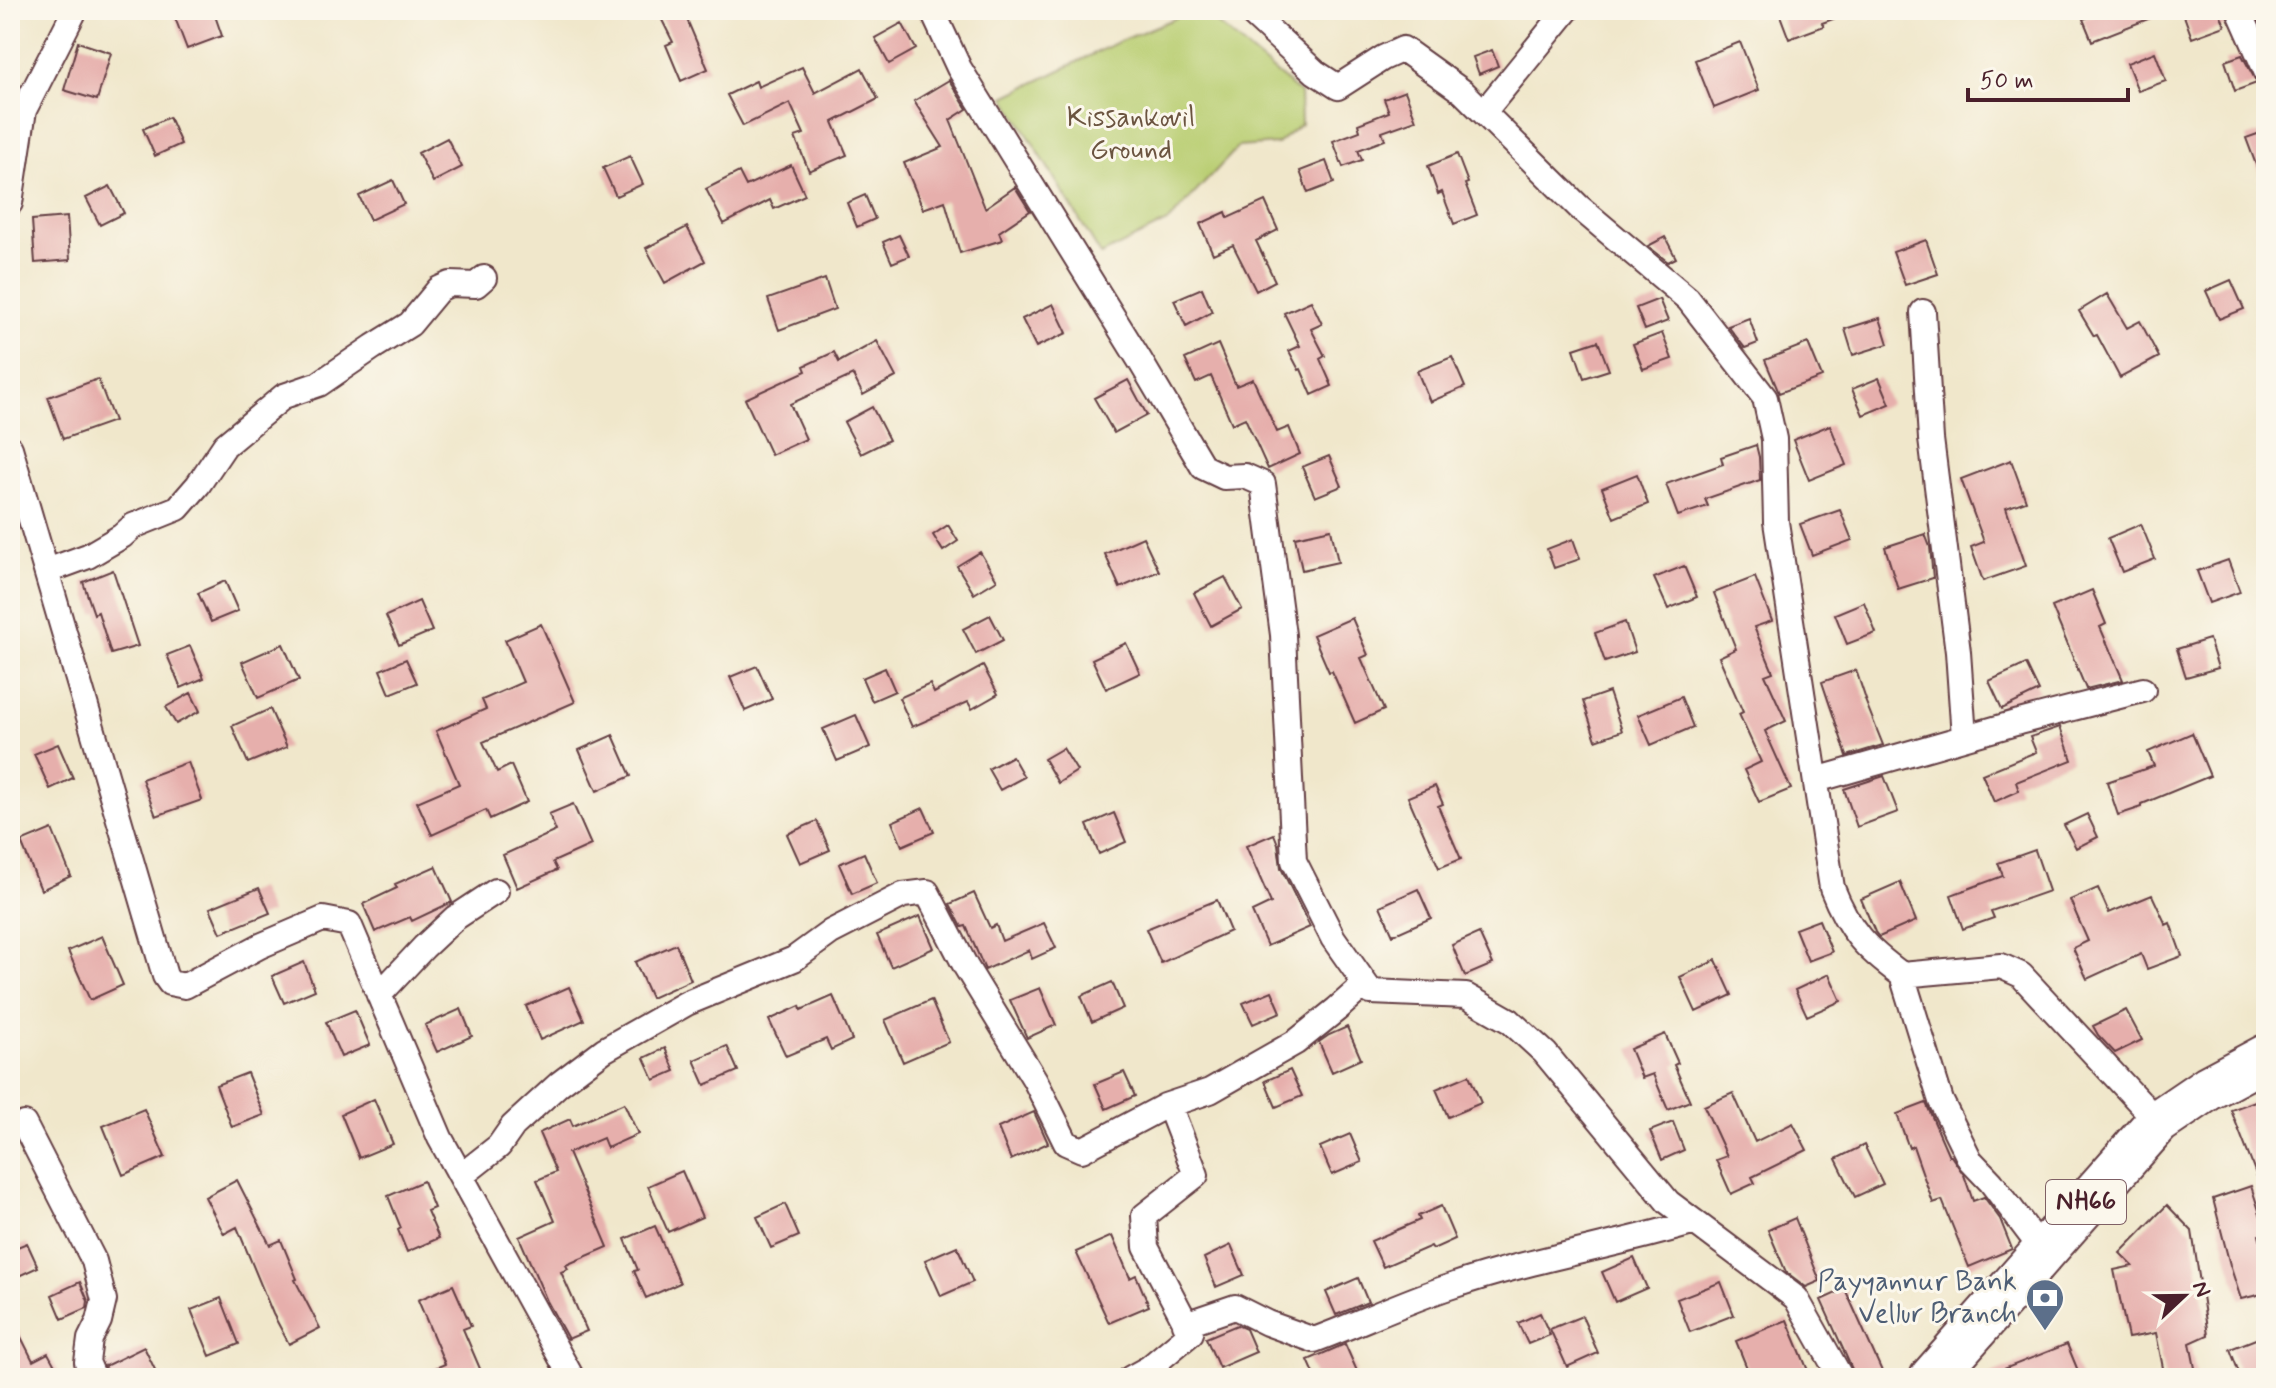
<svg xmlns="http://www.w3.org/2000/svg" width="2276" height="1388" viewBox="0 0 2276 1388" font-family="Mynerve,sans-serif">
<rect width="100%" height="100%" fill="#fbf7ec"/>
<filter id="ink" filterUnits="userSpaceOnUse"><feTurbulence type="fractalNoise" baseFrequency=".0125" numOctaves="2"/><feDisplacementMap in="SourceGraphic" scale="16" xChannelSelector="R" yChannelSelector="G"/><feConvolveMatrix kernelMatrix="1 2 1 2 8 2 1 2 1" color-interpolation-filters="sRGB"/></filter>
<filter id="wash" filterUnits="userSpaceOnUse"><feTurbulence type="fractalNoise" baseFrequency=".006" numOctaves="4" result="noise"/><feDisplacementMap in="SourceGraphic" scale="32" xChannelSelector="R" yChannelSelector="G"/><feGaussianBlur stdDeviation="1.8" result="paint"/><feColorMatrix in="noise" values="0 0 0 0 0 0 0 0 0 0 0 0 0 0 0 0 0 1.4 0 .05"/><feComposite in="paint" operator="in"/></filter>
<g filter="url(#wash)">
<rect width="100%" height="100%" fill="#f0e7cb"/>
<path fill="#b9ce72" stroke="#82764e" stroke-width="2" d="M1195,10h6l99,83 1,31 -24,20 -39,3 -69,74 -68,34 -96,-158 115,-56z"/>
<g id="blocks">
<path fill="#e6afac" d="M172,10h41l9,26 -35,13z
M657,10h26l25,59 -27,12 -15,-36 7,-3z
M1778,10h74v2l-30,11 2,3 -35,13z
M2108,10h57l1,2 -74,29 -9,-22z
M2182,10h37l6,16 -33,12z
M902,23l14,26 -27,15 -14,-26z
M78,42l33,11 -14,47 -33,-10z
M1740,42l19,48 -45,18 -19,-48z
M1492,50l6,16 -19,8 -6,-17z
M2155,52l11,29 -28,10 -11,-28z
M2242,55l15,28 -22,8 -10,-30z
M802,67l13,26 47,-25 16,31 -45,23 14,33 -38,16 -14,-34 9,-3 -14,-31 -47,23 -16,-31 29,-14 2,6z
M949,80l18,29 -17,11 35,88 30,-21 15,24 -31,21 3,8 -42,13 -15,-52 -22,8 -19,-46 39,-16 -29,-46z
M1405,91l11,29 -34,12 3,8 -27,10 4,10 -19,7 -10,-26 27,-10 -2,-7 31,-12 -5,-13z
M169,117l12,27 -26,12 -12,-27z
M2266,131v55h-2l-18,-48z
M447,138l15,29 -29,15 -15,-29z
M1457,154l11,29 -3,1 12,31 -23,9 -12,-32 -4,2 -10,-28z
M630,156l13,28 -27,12 -13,-28z
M1326,161l8,22 -26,10 -8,-22z
M791,165l14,30 -31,14 -4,-9 -46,24 -18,-35 33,-17 7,14z
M393,180l11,24 -34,16 -11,-24z
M110,186l14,27 -24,12 -14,-27z
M865,195l10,24 -18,8 -10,-24z
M1265,201l13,29 -22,11 19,40 -19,10 -23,-46 -20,9 -13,-30 26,-12 2,6z
M67,217l3,43 -35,3 -3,-43z
M687,227l18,34 -40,22 -19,-35z
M899,235l10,21 -17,7 -9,-21z
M1665,237l11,21 -8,4 -20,-16z
M1926,240l12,34 -33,11 -12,-33z
M825,279l10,30 -56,21 -11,-31z
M2231,280l13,29 -25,10 -13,-28z
M1202,288l10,24 -26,14 -12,-26z
M2107,294l20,34 13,-7 19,36 -39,21 -23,-43 -3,1 -15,-25z
M1659,299l9,22 -23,9 -9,-22z
M1311,301l11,23 -11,5 14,27 -5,3 12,27 -20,9 -11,-26 -2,1 -10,-19 11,-5 -16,-33z
M1053,304l14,29 -31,14 -14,-28z
M1749,318l9,25 -13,5 -17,-22z
M1880,318l8,26 -35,11 -8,-26z
M1662,333l10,26 -29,10 -10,-25z
M877,341l19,36 -33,18 -10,-20 -63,29 16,35 -35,16 -26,-56 61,-28 -2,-5 30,-14 5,10z
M1598,341l11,29 -25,8 -10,-29z
M1808,343l14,34 -43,16 -14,-33z
M1218,344l18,42 17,-7 24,53 12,-5 11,27 -32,15 -23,-51 -13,6 -21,-48 -15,7 -11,-24z
M1452,357l13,30 -35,15 -13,-31z
M1879,378l11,26 -27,11 -11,-26z
M98,379l16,42 -51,18 -15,-42z
M1128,380l19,35 -33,18 -20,-35z
M872,407l17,33 -28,14 -17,-32z
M1830,425l16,40 -37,15 -16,-40z
M1756,445l3,12 1,23 -55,19 3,7 -30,10 -12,-32 57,-20 -2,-7z
M1329,456l13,30 -27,11 -13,-30z
M2011,460l15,41 -20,7 20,58 -43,15 -12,-34 13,-5 -23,-63z
M1637,474l11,30 -34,14 -12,-30z
M1840,510l12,30 -40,15 -12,-31z
M2141,524l14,35 -33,13 -14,-34z
M948,525l10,16 -15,10 -10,-16z
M1331,529l7,33 -36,8 -7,-33z
M1925,534l5,13 3,31 -35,11 -13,-42z
M1143,537l16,34 -39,17 -15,-34z
M1573,539l7,20 -26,9 -7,-19z
M980,552l17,28 -23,14 -17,-28z
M2228,560l12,32 -31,11 -12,-32z
M1684,566l13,31 -29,12 -14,-31z
M113,570l25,76 -27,8 -13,-42 -4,2 -11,-32z
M1225,577l17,32 -31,17 -17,-33z
M1755,577l17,44 -18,6 19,45 -8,3 21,46 -21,10 26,58 -32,13 -15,-32 17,-8 -22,-48 4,-2 -24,-55 17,-8 -22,-56z
M225,581l13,30 -27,11 -13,-29z
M2092,590l14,34 -6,3 23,53 -37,9 -34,-82z
M419,601l13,30 -33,14 -13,-29z
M1864,602l12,31 -29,11 -12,-30z
M990,615l13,25 -27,14 -13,-25z
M1352,618l16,37 -7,3 23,52 -29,13 -23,-52 -3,1 -16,-37z
M1625,622l10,30 -30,10 -10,-29z
M541,624l34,78 -92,40 14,30 14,-7 16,37 -37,17 -4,-9 -54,25 -15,-33 42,-18 -23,-53 50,-22 -4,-9 41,-18 -18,-42z
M2209,639l9,29 -32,9 -9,-28z
M1126,643l14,30 -34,16 -14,-30z
M283,644l16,36 -41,18 -16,-36z
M190,646l14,32 -23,10 -14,-33z
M406,659l11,24 -27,11 -10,-24z
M2026,664l13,27 -37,18 -13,-28z
M757,666l15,33 -27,12 -15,-34z
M983,666l15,28 -26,15 -4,-7 -56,25 -13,-29 31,-14 4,9z
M885,668l10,23 -23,10 -10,-23z
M1856,670l10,30h-1l18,45 -36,11 -25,-74z
M1609,692l13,39 -26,9 -13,-39z
M191,693l9,18 -24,13 -10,-17z
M1681,697l12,30 -42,18 -13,-30z
M270,709l17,38 -39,16 -16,-37z
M856,715l14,32 -33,14 -14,-32z
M2060,727l12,33 -56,22 3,9 -25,11 -12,-28 54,-22 -6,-15z
M2192,733l18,43 -68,28v3l-24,8 -11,-33 47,-16 -6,-14z
M613,735l18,41 -34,15 -18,-41z
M58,744l15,34 -23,11 -16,-35z
M1063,748l14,23 -19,12 -14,-24z
M1012,756l12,21 -24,13 -12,-21z
M188,762l14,38 -46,16 -14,-37z
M1884,776l14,36 -41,15 -13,-38z
M1435,786l8,18 -5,2 23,53 -22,9 -31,-71z
M573,804l18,41 -38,17 4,8 -40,18 -14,-33 53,-24 -7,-17z
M923,808l11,24 -32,14 -10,-24z
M1114,813l12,29 -27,12 -12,-29z
M2087,814l11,23 -22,11 -12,-23z
M817,821l13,29 -30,13 -13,-29z
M52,829l19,47 -30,14 -20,-48z
M1274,834l4,10 3,24 29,59 -43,19 -15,-34 19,-9 -25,-57z
M2035,850l14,41 -58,20 3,7 -31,11 -12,-34 52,-19 -5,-13z
M864,853l13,30 -25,11 -13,-30z
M436,866l16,36 -40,19 -2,-4 -35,15 -12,-28 34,-16 -2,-4z
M1900,882l16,39 -37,16 -4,-5 -14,-33z
M259,888l11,25 -49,20 -11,-25z
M2098,888l11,25 43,-18 14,30 4,-2 12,33 -35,13 -6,-15 -54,25 -14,-31 15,-7 -18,-41z
M1418,889l13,29 -38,17 -13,-29z
M974,893l16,35 6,-3 6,16 42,-18 12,25 -24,11 -3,-9 -44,20 -19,-44 -4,1 -12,-23z
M1217,900l13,31 -69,32 -15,-34z
M920,916l14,32 -43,19 -14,-32z
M1819,920l13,32 -24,9 -13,-32z
M1479,933l14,31 -28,12 -13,-31z
M102,936l21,49 -33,15 -22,-49z
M676,944l15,36 -40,18 -16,-36z
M1716,960l16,35 -36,17 -16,-35z
M304,962l11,28 -31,13 -12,-27z
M1829,974l12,27 -34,15 -12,-26z
M1112,982l11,26 -31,14 -11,-26z
M569,987l15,33 -44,20 -14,-34z
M1040,988l16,37 -29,13 -17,-38z
M1272,991l9,21 -28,12 -10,-21z
M833,996l19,44 -21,10 -5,-11 -40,17 -17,-36 31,-14 1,4z
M931,1000l18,42 -46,20 -18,-42z
M461,1009l11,27 -35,16 -12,-27z
M355,1010l15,35 -29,12 -15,-35z
M2126,1010l16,30 -27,13 -17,-18 -5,-9z
M1347,1027l14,32 -29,13 -13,-30 10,-7z
M1665,1034l13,29 -4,2 16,36 -22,9 -15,-36 -11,4 -12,-29z
M727,1046l11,25 -33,14 -11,-25z
M665,1048l10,23 -21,9 -10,-22z
M1290,1070l12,26 -26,11 -11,-26z
M1124,1072l11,24 -29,13 -11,-25z
M247,1073l17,42 -32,12 -16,-42z
M1469,1075l12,28 -33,14 -12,-28z
M1733,1093l22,49 38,-19 14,27 -55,27 3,6 -24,11 -15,-34 11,-4 -23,-50z
M2266,1097v99l-1,1 -34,-87z
M374,1099l19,45 -34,14 -18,-44z
M624,1103l14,31 -31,14 -4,-10 -35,15 40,94 -42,18 2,4 -7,3 26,59 -19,8 -21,-38 -28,-64 36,-16 -18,-41 19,-8 -17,-39 31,-14 3,7z
M1926,1103l23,53h2l13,19 9,26 11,-4 16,22 12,30 -43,18 -27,-67 -9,3 -20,-57 -4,2 -12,-34z
M144,1109l21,48 -42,18 -20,-49z
M1034,1112l14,31 -37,17 -13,-32z
M1673,1122l11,28 -22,10 -12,-29z
M1350,1134l12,28 -30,13 -12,-28z
M1864,1145l19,39 -28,13 -19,-38z
M682,1171l20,46 -34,15 -20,-46z
M237,1180l33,65 11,-5 16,39 -2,1 25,48 -31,16 -16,-30 -36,-87 -13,7 -19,-37z
M423,1181l11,27 -7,3 12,27 -32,14 -9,-22 3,-2 -13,-32z
M2251,1186l15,46 -7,3 7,28v30l-25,6 -11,-34 -17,-66z
M785,1204l14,32 -28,12 -14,-31z
M2167,1205l25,26 16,104 -18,8 7,35h-32l-9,-45 -28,5 -14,-68 19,-4 -13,-13z
M1441,1206l14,33 -22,10 -2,-3 -48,21 -12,-26 49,-21 -2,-4z
M1795,1218l25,63 -14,6 -20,-15 -18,-42z
M655,1226l25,57 -34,15 -12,-27 4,-1 -13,-31z
M1112,1236l18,42 6,-3 13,31 -40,17 -33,-71z
M27,1243l11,24 -28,13v-30z
M1231,1245l13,30 -28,12 -12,-29z
M957,1246l16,36 -32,14 -16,-36z
M1634,1258l13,30 -32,14 -13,-30z
M1358,1278l10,24 -32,13 -10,-23z
M80,1282l8,19 -1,7 -25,11 -10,-24z
M1721,1282l13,33 -44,17 -13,-33z
M453,1285l18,41 -8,3 21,49h-72l33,-14 -27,-64z
M1845,1289l40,89h-29l-35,-78z
M221,1298l18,46 -29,12 -19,-46z
M1540,1313l10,22 -22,9 -10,-21z
M10,1315l23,46 15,-8 11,20 -9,5h-40v-4l6,-3 -6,-10z
M1582,1316l16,37 -31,14 -17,-38z
M1787,1320l22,53 -13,5h-45l-15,-37z
M1237,1325l9,4 10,23 -37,16 -13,-30z
M2266,1335v43h-25l-11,-29z
M1345,1344l12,27 -15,7h-26l-8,-18z
M2067,1344l14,34h-97v-1z
M144,1347l15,31h-50l-4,-12z"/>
</g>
</g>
<g filter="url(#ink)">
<use href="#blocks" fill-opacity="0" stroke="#633d43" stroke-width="2"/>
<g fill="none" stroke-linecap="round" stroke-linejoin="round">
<defs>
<path id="street" d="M932,10l27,58 180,291 64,108 21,10 21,-1 18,8 20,151 11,226 39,77 38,54 95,4 44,25 35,32 123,149 128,96 45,80
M1248,10l67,62 23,15 45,-29 20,-9 60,43 116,115 109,92 77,99 9,41 2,83 56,366c17,43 33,60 70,87l99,-9 20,9 137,147
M2239,10l27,61
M1484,112l83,-102
M10,203l14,-93 51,-100
M1923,312l8,127 27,213 6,85
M10,448l155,528 5,7 15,3 75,-40 63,-27 26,5 91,214 132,240
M47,571l41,-15 34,-20 11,-10 45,-18 20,-23 27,-40 59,-49 35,-12 54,-37 37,-23 29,-35 11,-5 26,1 8,-7
M1816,780l203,-58 124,-32
M1902,975l39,126 29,59 21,22 52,69
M379,995l45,-48 31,-29 41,-27
M24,1124l70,137 10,39 -5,21 -9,18 -3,23 7,16
M461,1176l38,-30 14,-20 46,-42 45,-34 83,-47 107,-44 37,-27 72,-37 24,-3 39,75 69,113 31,63 16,7 83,-44 45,-15 86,-49 41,-33 28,-25
M1185,1324l50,-17 32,16 47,17c46,-17 91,-39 138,-54 80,-27 163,-40 243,-64
M1131,1378l18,-10 42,-35 -45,-86 -2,-31 52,-41 -27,-70"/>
<path id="highway" d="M1932,1378l226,-256 50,-34 58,-31"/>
</defs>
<use href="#street" stroke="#633d43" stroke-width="28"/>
<use href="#highway" stroke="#633d43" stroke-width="48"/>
<use href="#street" stroke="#fff" stroke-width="24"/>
<use href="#highway" stroke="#fff" stroke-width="44"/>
</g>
</g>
<defs>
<symbol id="bank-pin" viewBox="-11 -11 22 30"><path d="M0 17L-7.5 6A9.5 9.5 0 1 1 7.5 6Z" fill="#5c6f8a" stroke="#fbf7ec"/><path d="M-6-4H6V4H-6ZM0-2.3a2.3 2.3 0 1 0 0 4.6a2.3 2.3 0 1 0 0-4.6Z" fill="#fff"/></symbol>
</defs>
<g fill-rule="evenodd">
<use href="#bank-pin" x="2023" y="1276" width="44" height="60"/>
</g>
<g text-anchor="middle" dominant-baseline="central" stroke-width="6" stroke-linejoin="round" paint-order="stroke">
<rect fill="#fbf7ec" stroke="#7f6065" stroke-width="2" x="2046" y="1180" width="80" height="44" rx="6"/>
<g font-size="26" font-weight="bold" fill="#4a1f2b">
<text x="2086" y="1202">NH66</text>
</g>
<g font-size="28" fill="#6b5440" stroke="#fbf7ec">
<text x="1131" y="118">Kissankovil<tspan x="1131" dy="32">Ground</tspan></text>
</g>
<g font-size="28" fill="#4e5e75" stroke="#fbf7ec" text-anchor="end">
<text x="2017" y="1282">Payyannur Bank<tspan x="2017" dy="32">Vellur Branch</tspan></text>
</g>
</g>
<rect width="2276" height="1388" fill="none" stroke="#fbf7ec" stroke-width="40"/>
<g transform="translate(2184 1296) rotate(68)" stroke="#fbf7ec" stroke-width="6" paint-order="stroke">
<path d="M0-6L14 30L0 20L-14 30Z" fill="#4a1f2b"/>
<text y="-12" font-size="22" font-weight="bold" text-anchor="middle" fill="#4a1f2b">N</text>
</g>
<path d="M1968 88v12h160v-12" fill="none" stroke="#4a1f2b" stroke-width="4"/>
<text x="1980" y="88" font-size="24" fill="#4a1f2b" stroke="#fbf7ec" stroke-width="6" paint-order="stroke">50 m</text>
</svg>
